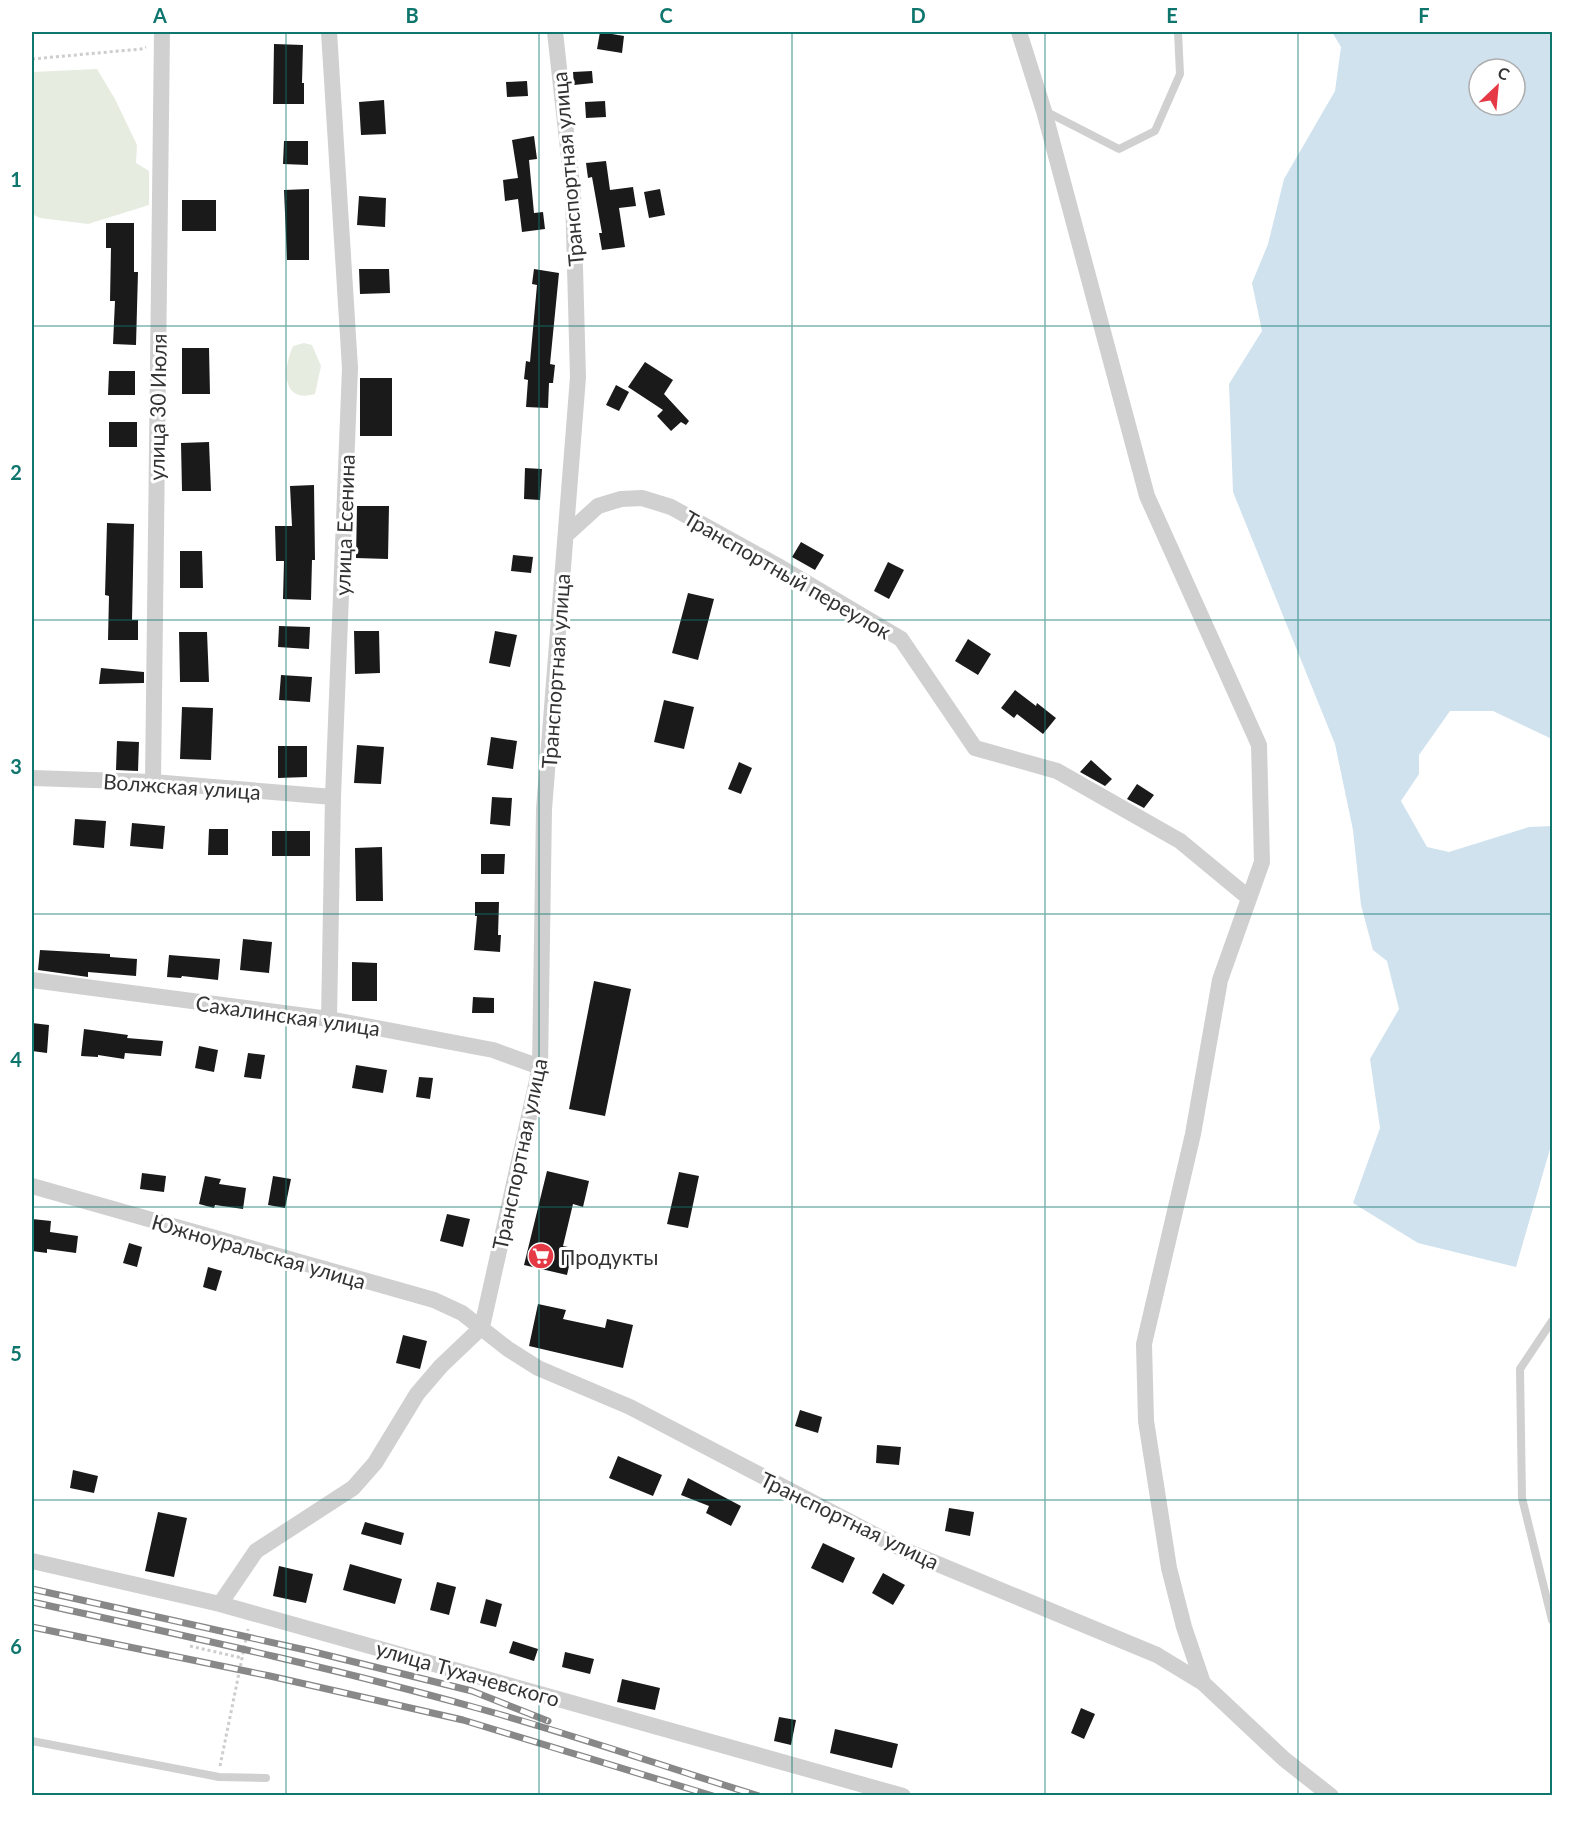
<svg xmlns="http://www.w3.org/2000/svg" width="1584" height="1827" viewBox="0 0 1584 1827" font-family="Lato,sans-serif">
<rect width="100%" height="100%" fill="#fff"/>
<path fill="#e6ecdf" d="M97,69l18,30 22,46 -1,18 13,8v34l-61,19 -48,-6 -8,-4v-142z
M304,343l8,2 9,21 -6,28c-34,10 -32,-26 -22,-48z"/>
<path fill="#cfe2ee" fill-rule="evenodd" d="M1332,32h220v707l-59,-28h-43l-31,44v19l-18,27 26,46 22,5 80,-25 23,-1v316l-36,125 -98,-24 -65,-40 27,-75 -10,-69 29,-50 -12,-48 -14,-11 -12,-45 -8,-75 -18,-86 -102,-252 -4,-108 33,-53 -10,-48 16,-39 16,-65 51,-88 6,-44zM1479,69h36v36h-36z"/>
<path fill="#1a1a1a" d="M600,32l24,4 -2,17 -25,-4z
M274,44l29,1 -1,38h2v21h-31z
M592,71l1,12 -19,2 -1,-13z
M527,81l1,15 -21,1 -1,-15z
M384,100l2,34 -25,1 -2,-33z
M605,101l1,16 -20,1 -1,-16z
M534,136l3,23 -8,1 5,53 9,-1 2,17 -23,3 -4,-33 -13,2 -2,-21 15,-2 -6,-38z
M284,141h24v24l-25,-1z
M606,161l4,29 23,-3 3,19 -17,2 6,39 -23,3 -3,-17h3l-10,-56 -4,1 -2,-15z
M309,189v71h-22l-3,-70z
M660,189l5,26 -16,3 -5,-26z
M359,196l27,2 -1,29 -28,-2z
M182,200h34v31h-34z
M106,223h28v49h4l-2,73 -23,-1 2,-43h-5l1,-53h-5z
M359,269h30l1,24 -30,1z
M534,269l25,4 -9,91 5,1 -2,18h-4l-1,25 -22,-1 2,-27 -4,-1 2,-18 4,1 7,-77 -5,-1z
M182,348h27l1,46h-28z
M645,362l28,18 -9,14 25,27 -3,4 -5,-3 -10,9 -14,-15 6,-6 -35,-23z
M109,371h26v24h-27z
M360,378h32v58h-32z
M616,385l13,7 -10,19 -13,-6z
M109,422h28v25h-28z
M209,442l2,49h-29l-1,-48z
M525,468l17,1 -2,31 -16,-1z
M314,485l1,75h-3l-1,40 -28,-1 1,-38h-8l-1,-35h17l-2,-40z
M357,506h32l-1,53 -32,-1z
M107,523l27,1 -2,96h6v20h-30l1,-44 -4,-1z
M801,542l23,13 -9,15 -23,-13z
M180,551h22l1,37h-23z
M513,555l20,2 -2,16 -20,-2z
M888,562l16,8 -15,29 -15,-8z
M688,593l26,6 -16,61 -26,-7z
M279,626l31,1 -1,22 -31,-2z
M354,631h25l1,42 -25,1z
M495,631l22,4 -7,32 -21,-4z
M179,632h28l2,50h-29z
M968,639l23,15 -13,21 -23,-14z
M101,668l43,4v11l-45,1z
M281,675l31,2 -2,25 -31,-2z
M1015,690l21,16 1,-3 19,15 -13,16 -26,-20 -3,4 -13,-10z
M664,700l30,7 -10,42 -30,-7z
M182,707l31,1 -2,52 -31,-1z
M491,737l26,4 -4,28 -26,-4z
M117,741l22,1 -1,29 -22,-1z
M357,745l27,2 -3,37 -27,-1z
M278,746h29v31l-29,1z
M1091,760l21,19 -7,7 -25,-14z
M739,762l13,6 -11,26 -13,-5z
M1137,784l17,11 -10,13 -17,-9z
M492,797l20,1 -2,28 -20,-2z
M75,819l31,2 -2,27 -31,-3z
M132,823l33,3 -2,23 -33,-3z
M209,829h19v26h-20z
M272,831h38v25h-38z
M382,847l1,54h-27l-1,-53z
M481,854h24l-1,20h-23z
M475,902h24l-1,33h3l-1,17 -26,-2 3,-34h-2z
M243,939l29,3 -3,31 -29,-3z
M40,950l70,4v3l27,2 -1,17 -48,-4v5l-50,-7z
M169,955l51,4 -2,21 -36,-4 -1,2 -14,-1z
M352,962l25,1v38h-25z
M594,981l37,8 -26,127 -36,-7z
M473,997l21,1v15h-22z
M32,1023l17,2 -2,28 -15,-2z
M84,1029l44,6 -1,3 36,3 -2,15 -36,-3 -1,6 -26,-4v2l-17,-1z
M199,1046l19,4 -4,22 -19,-4z
M248,1053l17,2 -4,24 -17,-2z
M356,1065l31,5 -4,23 -31,-5z
M419,1077l14,1 -3,21 -14,-2z
M547,1171l42,10 -6,26 -10,-3 -10,42 10,2 -6,27 -43,-10z
M679,1172l20,4 -11,52 -21,-4z
M142,1173l24,3 -2,16 -24,-3z
M205,1176l16,3 -2,5 27,4 -3,21 -28,-4 -1,3 -15,-4z
M273,1176l18,3 -6,29 -17,-3z
M447,1214l23,5 -7,28 -23,-6z
M32,1219l19,2 -1,11 28,4 -2,17 -29,-4v4l-15,-2z
M129,1243l13,4 -5,20 -14,-4z
M208,1267l14,4 -6,20 -13,-4z
M538,1304l28,6 -3,9 42,9 2,-9 26,6 -10,43 -94,-22z
M403,1335l24,6 -7,28 -24,-6z
M800,1410l22,7 -4,16 -23,-7z
M877,1445l24,2 -2,18 -23,-2z
M618,1456l44,19 -9,21 -44,-18z
M73,1470l25,6 -4,17 -24,-5z
M688,1478l53,28 -10,20 -25,-13 3,-7 -28,-11z
M949,1508l25,4 -4,24 -25,-5z
M158,1512l29,6 -13,59 -29,-6z
M365,1522l39,11 -3,12 -40,-11z
M823,1543l32,15 -12,25 -32,-15z
M350,1564l52,15 -7,25 -52,-14z
M279,1566l34,8 -7,29 -33,-7z
M883,1573l22,12 -12,20 -21,-12z
M437,1582l19,5 -7,28 -19,-5z
M486,1599l16,5 -6,23 -16,-4z
M513,1641l25,8 -4,12 -25,-8z
M565,1652l29,7 -4,15 -28,-7z
M622,1679l38,9 -5,22 -38,-8z
M1081,1708l14,6 -11,25 -13,-6z
M779,1717l17,3 -5,25 -17,-4z
M835,1729l63,15 -6,24 -62,-15z"/>
<g fill="none" stroke-linecap="round" stroke-linejoin="round">
<path stroke="#cdcdcd" stroke-width="3" stroke-dasharray="3 3" stroke-linecap="butt" d="M32,59l109,-10 5,-2
M190,1646l52,12
M220,1766l28,-137"/>
<path stroke="#d0d0d0" stroke-width="8" d="M1045,111l74,38 36,-18 25,-57 -2,-42
M1552,1321l-32,48 2,129 30,122
M32,1741l187,36 47,1"/>
<path stroke="#d0d0d0" stroke-width="16" d="M329,32l21,336 -17,429 -4,222
M1019,32l25,79 103,385 112,249 3,117 -42,118 -27,154 -49,210 2,77 23,147 15,59 19,56 81,76 47,37
M566,535l32,-29 23,-7 21,-1 29,9 107,59 123,73 74,109 82,23 123,70 69,57
M32,778l121,4 180,15
M153,782l9,-750
M32,980l297,39 164,31 47,17
M32,1186l402,114 28,13 46,36 30,19 92,39 274,143 253,105 46,28
M482,1327l58,-260 4,-258 34,-432 -5,-183 -18,-162
M32,1561l188,43 683,192
M220,1604l36,-53 97,-63 22,-25 42,-69 24,-28 41,-39"/>
<defs>
<path id="rail" d="M32,1589l278,62 162,40 76,30
M32,1602c149,33 298,65 445,106 95,26 188,59 282,88
M32,1627l238,49 193,44 250,76"/>
</defs>
<use href="#rail" stroke="#888" stroke-width="7"/>
<use href="#rail" stroke="#fff" stroke-width="4.5" stroke-dasharray="14" stroke-linecap="butt"/>
</g>
<path fill="none" stroke="#0f766e" stroke-width="1.5" stroke-opacity="0.55" d="M286,32v1764M539,32v1764M792,32v1764M1045,32v1764M1298,32v1764M32,326h1520M32,620h1520M32,914h1520M32,1207h1520M32,1500h1520"/>
<defs>
<symbol id="supermarket-disc" viewBox="-11 -11 22 22"><circle r="9.5" fill="#e63946" stroke="#fff"/><path d="M-6-5.5h2.5l.6 2H6L4.5 2H-2.5L-4.4-4H-6ZM-1.5 3.2a1.3 1.3 0 1 0 .1 0ZM3 3.2a1.3 1.3 0 1 0 .1 0Z" fill="#fff"/></symbol>
</defs>
<g fill-rule="evenodd">
<use href="#supermarket-disc" x="526" y="1241" width="30" height="30"/>
</g>
<g text-anchor="middle" dominant-baseline="central" stroke-width="6" stroke-linejoin="round" paint-order="stroke">
<g font-size="21" fill="#333" stroke="#fff">
<text transform="translate(567 169) rotate(-95)">Транспортная улица</text>
<text transform="translate(157 407) rotate(-89)">улица 30 Июля</text>
<text transform="translate(344 525) rotate(-88)">улица Есенина</text>
<text transform="translate(788 574) rotate(30)">Транспортный переулок</text>
<text transform="translate(555 671) rotate(-86)">Транспортная улица</text>
<text transform="translate(182 786) rotate(4)">Волжская улица</text>
<text transform="translate(288 1015) rotate(8)">Сахалинская улица</text>
<text transform="translate(519 1154) rotate(-78)">Транспортная улица</text>
<text transform="translate(259 1251) rotate(16)">Южноуральская улица</text>
<text transform="translate(850 1520) rotate(26)">Транспортная улица</text>
<text transform="translate(468 1673) rotate(16)">улица Тухачевского</text>
</g>
<g font-size="21" fill="#333" stroke="#fff" text-anchor="start">
<text x="560" y="1256">Продукты</text>
</g>
</g>
<rect width="1584" height="1827" fill="none" stroke="#ffffff" stroke-width="66"/>
<g transform="translate(1497 87) rotate(26)"><circle r="28" fill="#ffffff" stroke="#adadad" stroke-width="1.5"/>
<path d="M0-4.5L10 22L0 15L-10 22Z" fill="#e63946"/>
<text y="-9" font-size="16" font-weight="bold" text-anchor="middle" fill="#333333">С</text>
</g>
<rect x="33" y="33" width="1518" height="1761" fill="none" stroke="#0f766e" stroke-width="2"/>
<g font-size="20" text-anchor="middle" font-weight="bold" fill="#0f766e">
<text x="160" y="23">A</text>
<text x="412" y="23">B</text>
<text x="666" y="23">C</text>
<text x="918" y="23">D</text>
<text x="1172" y="23">E</text>
<text x="1424" y="23">F</text>
<text x="16" y="187">1</text>
<text x="16" y="480">2</text>
<text x="16" y="774">3</text>
<text x="16" y="1067">4</text>
<text x="16" y="1361">5</text>
<text x="16" y="1654">6</text>
</g>
</svg>
